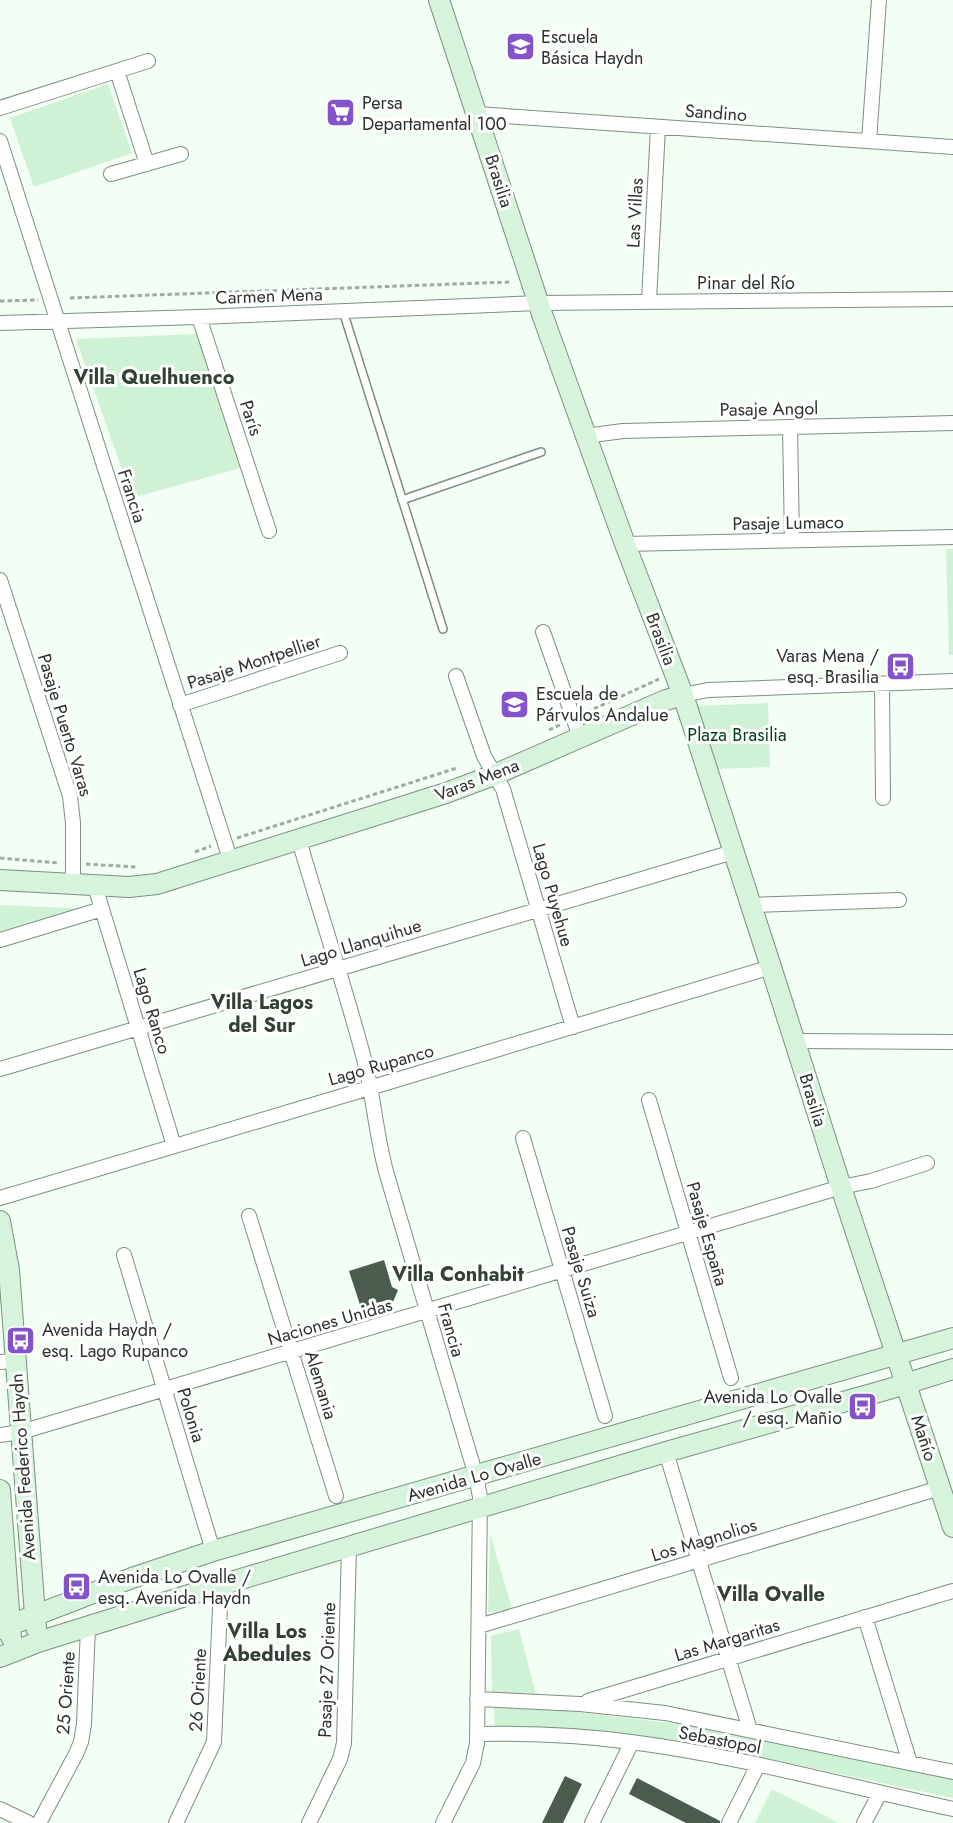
<svg xmlns="http://www.w3.org/2000/svg" width="953" height="1823" viewBox="0 0 953 1823" font-family="Jost,sans-serif">
<rect width="100%" height="100%" fill="#f3fef4"/>
<path fill="#cef2d3" d="M108,84l24,69 -98,34 -24,-69z
M197,334l43,134 -108,30 -56,-159z
M946,549h7v106h-4z
M768,703l2,64 -55,2 -20,-63z
M0,905l93,4 -93,28z
M490,1534l22,74 -24,5z
M519,1629l17,66 -44,-2 -1,-57z
M494,1708l57,1 152,18 250,52v19l-269,-57 -97,-10 -92,-4z
M772,1789l67,34h-84z"/>
<path fill="#4b5b4d" d="M384,1260l8,27 6,3 -5,12 -6,-2 -26,8 -12,-37z
M565,1776l17,8 -19,39h-21z
M637,1778l83,43v2h-34l-57,-29z"/>
<g fill="none" stroke-linecap="round" stroke-linejoin="round">
<defs>
<path id="lane" d="M343,311l100,318
M402,500l139,-48"/>
<path id="street" d="M117,71l30,93
M0,108l148,-47
M477,114l476,33
M0,141l231,721
M869,141l10,-141
M111,174l70,-20
M649,301l9,-174
M199,317l70,214
M0,323l199,-6 340,-14 414,-4
M790,427l2,113
M585,436l38,-5 330,-8
M625,544l328,-7
M0,580l70,216 3,27v62
M543,632l37,105
M456,676l28,80 19,33 70,238
M882,684l1,114
M683,695l25,-5 245,-9
M180,705l160,-52
M299,840c21,73 46,146 65,219 10,38 12,78 23,116l89,301 4,21 -3,246 -4,20 -30,60
M95,886l79,260
M751,905l148,-5
M0,940l102,-31
M795,1041l158,1
M0,1069l733,-217
M649,1100l82,278
M523,1138l82,278
M0,1198l386,-115 385,-116
M249,1216l87,280
M124,1255l89,296
M0,1362l15,-1
M0,1435l21,-3 820,-245 30,-6 56,-18
M666,1452l84,278
M865,1617l45,146
M479,1626l461,-138
M477,1699l103,5 85,9 288,59
M588,1701l365,-110
M477,1734c51,-1 103,1 154,8 109,14 215,44 322,67
M0,1809l29,14
M39,1823l37,-69 5,-12 3,-18 4,-97
M176,1823l38,-81 7,-157
M309,1823l31,-64 4,-16 5,-197
M592,1823l40,-81
M729,1823l29,-58
M864,1823l16,-30"/>
<path id="secondary" d="M439,0l104,317 82,227 58,151 88,272 70,220 112,340
M0,880l129,7 28,-3 289,-91 48,-18 172,-75 17,-5
M0,1221l9,49 27,358
M0,1490l11,147
M0,1629l132,-51 81,-27 740,-213
M0,1657l38,-15 183,-57 445,-133 223,-63 64,-20"/>
</defs>
<use href="#lane" stroke="#7d8f80" stroke-width="10"/>
<use href="#street" stroke="#7d8f80" stroke-width="16"/>
<use href="#secondary" stroke="#7d8f80" stroke-width="22"/>
<path stroke="#a1aaa2" stroke-width="3" stroke-dasharray="4.5 3" stroke-linecap="butt" d="M70,298l440,-16
M0,301l38,-1
M587,712l72,-33
M549,730l13,-6
M237,838l220,-70
M195,852l16,-6
M0,858l59,5
M86,864l50,3"/>
<use href="#lane" stroke="#fff" stroke-width="7"/>
<use href="#street" stroke="#fff" stroke-width="14"/>
<use href="#secondary" stroke="#d6f4dc" stroke-width="20"/>
</g>
<defs>
<symbol id="school-square" viewBox="-11 -11 22 22"><rect x="-9" y="-9" width="18" height="18" rx="4" fill="#8453cc" stroke="#fff"/><path d="M0-5L7-2L0 1L-7-2ZM-4 1L0 2.5L4 1V4Q0 6-4 4Z" fill="#fff"/></symbol>
<symbol id="supermarket-square" viewBox="-11 -11 22 22"><rect x="-9" y="-9" width="18" height="18" rx="4" fill="#8453cc" stroke="#fff"/><path d="M-6-5.5h2.5l.6 2H6L4.5 2H-2.5L-4.4-4H-6ZM-1.5 3.2a1.3 1.3 0 1 0 .1 0ZM3 3.2a1.3 1.3 0 1 0 .1 0Z" fill="#fff"/></symbol>
<symbol id="bus-square" viewBox="-11 -11 22 22"><rect x="-9" y="-9" width="18" height="18" rx="4" fill="#8453cc" stroke="#fff"/><path d="M-5-6H5V4H4V6H2V4H-2V6H-4V4H-5ZM-3.5-4V0h7V-4ZM-3.5 1.2v1.5H-2V1.2ZM2 1.2v1.5H3.5V1.2Z" fill="#fff"/></symbol>
</defs>
<g fill-rule="evenodd">
<use href="#school-square" x="504" y="30" width="33" height="33"/>
<use href="#supermarket-square" x="324" y="96" width="33" height="33"/>
<use href="#bus-square" x="884" y="650" width="33" height="33"/>
<use href="#school-square" x="498" y="688" width="33" height="33"/>
<use href="#bus-square" x="4" y="1324" width="33" height="33"/>
<use href="#bus-square" x="846" y="1390" width="33" height="33"/>
<use href="#bus-square" x="60" y="1570" width="33" height="33"/>
</g>
<g text-anchor="middle" dominant-baseline="central" stroke-width="6" stroke-linejoin="round" paint-order="stroke">
<g font-size="18" fill="#2c332d" stroke="#fff" text-anchor="start">
<text x="541" y="37">Escuela<tspan x="541" dy="21">Básica Haydn</tspan></text>
<text x="362" y="103">Persa<tspan x="362" dy="21">Departamental 100</tspan></text>
<text x="879" y="656" text-anchor="end">Varas Mena /<tspan x="879" dy="21">esq. Brasilia</tspan></text>
<text x="536" y="694">Escuela de<tspan x="536" dy="21">Párvulos Andalue</tspan></text>
<text x="42" y="1330">Avenida Haydn /<tspan x="42" dy="21">esq. Lago Rupanco</tspan></text>
<text x="842" y="1397" text-anchor="end">Avenida Lo Ovalle<tspan x="842" dy="21">/ esq. Mañio</tspan></text>
<text x="98" y="1577">Avenida Lo Ovalle /<tspan x="98" dy="21">esq. Avenida Haydn</tspan></text>
</g>
<g font-size="18" fill="#2c332d" stroke="#fff">
<text transform="translate(716 113) rotate(4)">Sandino</text>
<text transform="translate(499 181) rotate(72)">Brasilia</text>
<text transform="translate(635 213) rotate(-87)">Las Villas</text>
<text x="746" y="283">Pinar del Río</text>
<text transform="translate(269 296) rotate(-2)">Carmen Mena</text>
<text transform="translate(769 409) rotate(-1)">Pasaje Angol</text>
<text transform="translate(251 418) rotate(72)">París</text>
<text transform="translate(132 496) rotate(72)">Francia</text>
<text transform="translate(788 523) rotate(-1)">Pasaje Lumaco</text>
<text transform="translate(661 639) rotate(69)">Brasilia</text>
<text transform="translate(254 662) rotate(-18)">Pasaje Montpellier</text>
<text transform="translate(65 725) rotate(73)">Pasaje Puerto Varas</text>
<text transform="translate(477 780) rotate(-21)">Varas Mena</text>
<text transform="translate(553 895) rotate(74)">Lago Puyehue</text>
<text transform="translate(361 943) rotate(-17)">Lago Llanquihue</text>
<text transform="translate(152 1011) rotate(73)">Lago Ranco</text>
<text transform="translate(381 1065) rotate(-16)">Lago Rupanco</text>
<text transform="translate(813 1100) rotate(73)">Brasilia</text>
<text transform="translate(707 1234) rotate(74)">Pasaje España</text>
<text transform="translate(581 1272) rotate(73)">Pasaje Suiza</text>
<text transform="translate(330 1322) rotate(-16)">Naciones Unidas</text>
<text transform="translate(451 1330) rotate(74)">Francia</text>
<text transform="translate(321 1385) rotate(73)">Alemania</text>
<text transform="translate(191 1415) rotate(73)">Polonia</text>
<text transform="translate(924 1438) rotate(72)">Mañío</text>
<text transform="translate(23 1467) rotate(-94)">Avenida Federico Haydn</text>
<text transform="translate(474 1477) rotate(-16)">Avenida Lo Ovalle</text>
<text transform="translate(704 1540) rotate(-17)">Los Magnolios</text>
<text transform="translate(727 1640) rotate(-17)">Las Margaritas</text>
<text transform="translate(327 1670) rotate(-88)">Pasaje 27 Oriente</text>
<text transform="translate(198 1690) rotate(-87)">26 Oriente</text>
<text transform="translate(66 1693) rotate(-86)">25 Oriente</text>
<text transform="translate(720 1740) rotate(11)">Sebastopol</text>
</g>
<g font-size="18" fill="#003d15" stroke="#fff">
<text x="737" y="735">Plaza Brasilia</text>
</g>
<g font-size="20" font-weight="bold" fill="#314134" stroke="#fff">
<text x="154" y="377">Villa Quelhuenco</text>
<text x="262" y="1002">Villa Lagos<tspan x="262" dy="23">del Sur</tspan></text>
<text x="458" y="1274">Villa Conhabit</text>
<text x="771" y="1594">Villa Ovalle</text>
<text x="267" y="1631">Villa Los<tspan x="267" dy="23">Abedules</tspan></text>
</g>
</g>
</svg>
